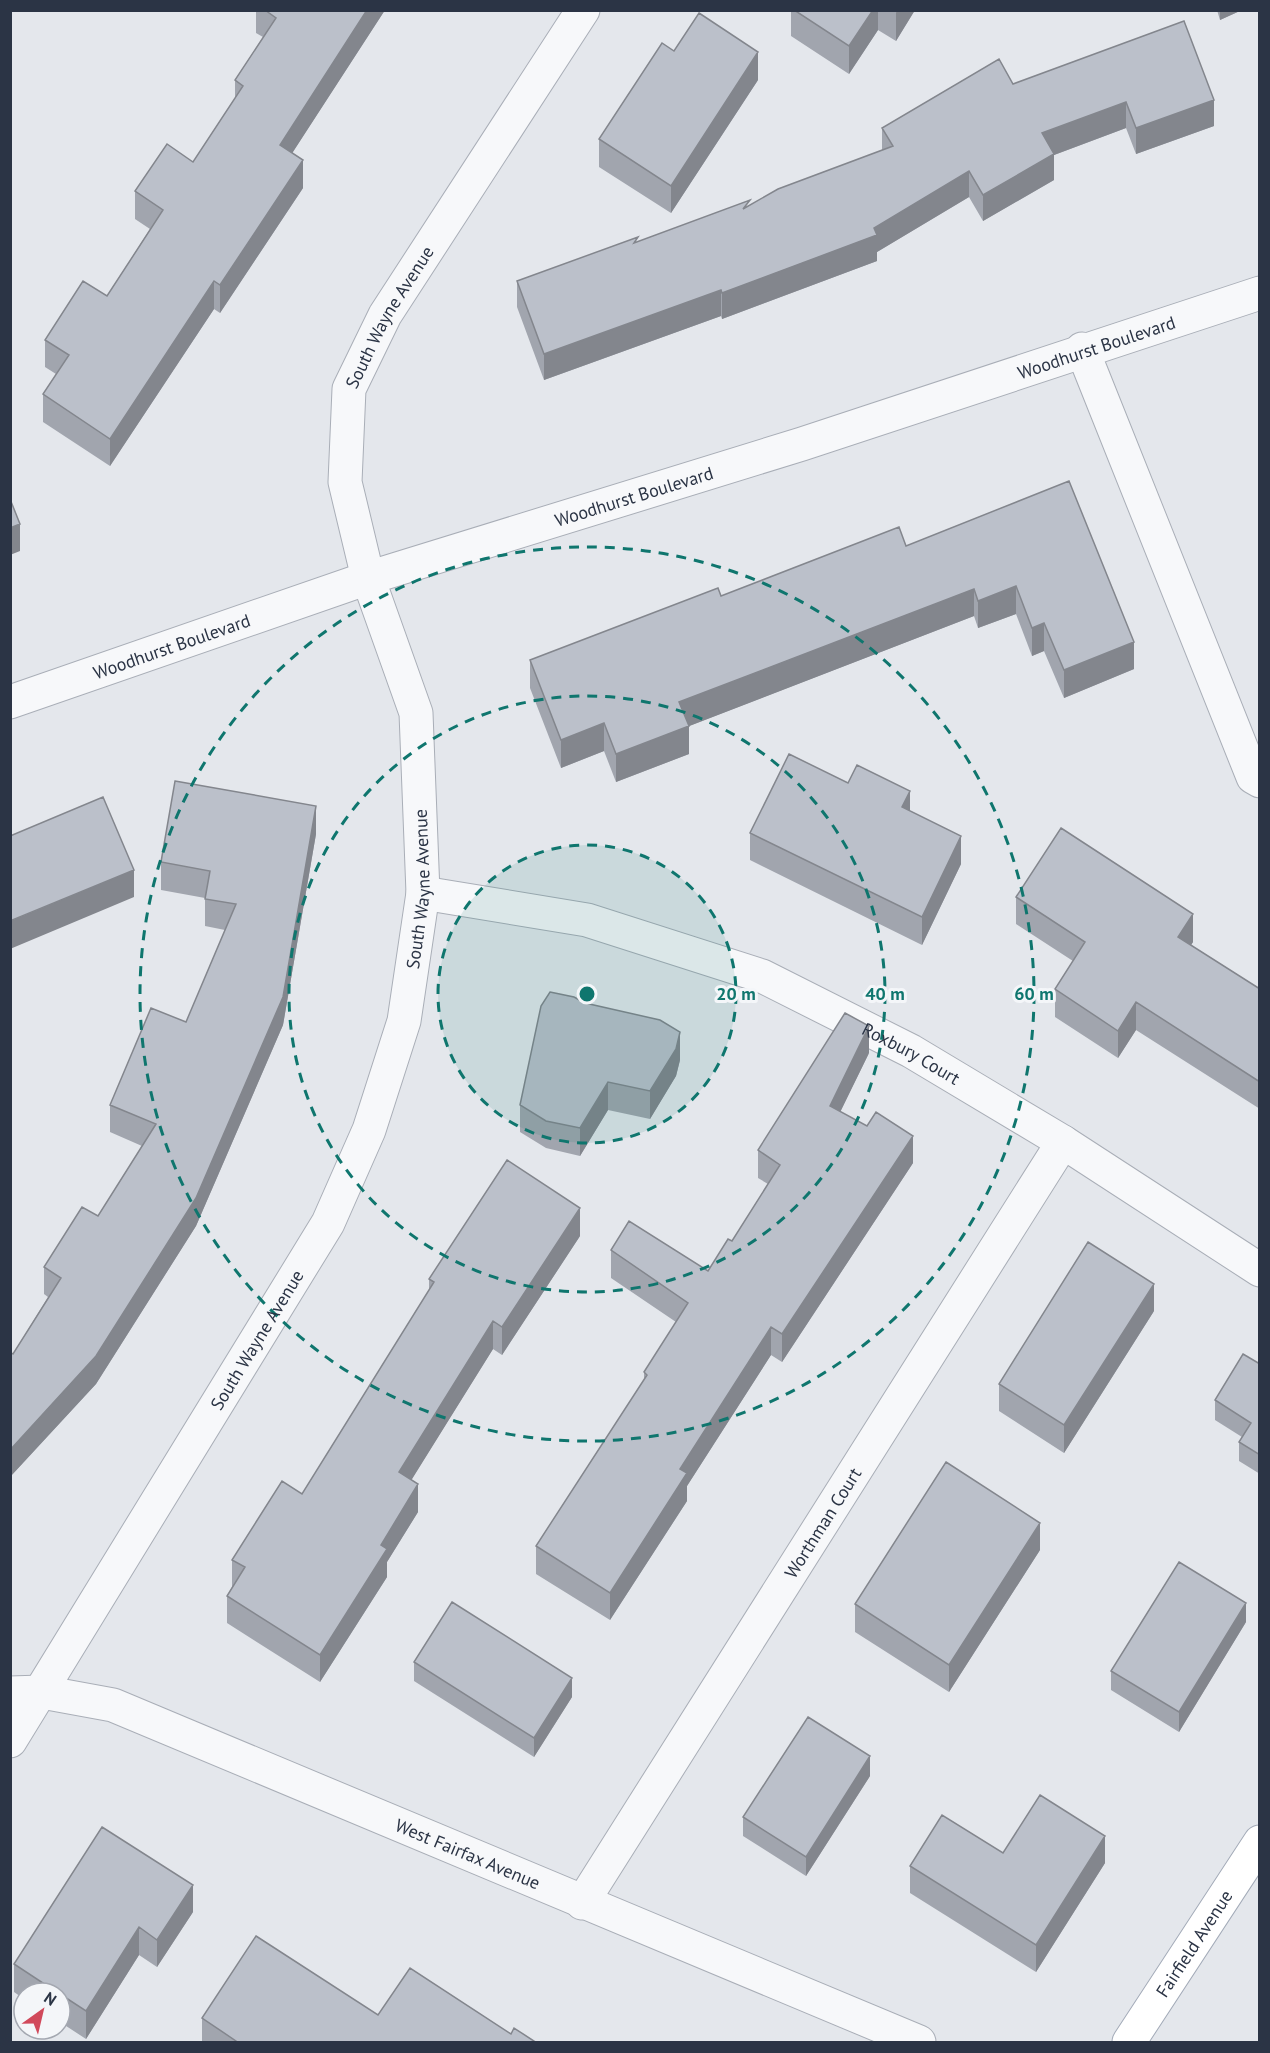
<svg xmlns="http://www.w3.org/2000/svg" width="1270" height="2053" viewBox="0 0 1270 2053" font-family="'PT Sans',sans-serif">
<rect width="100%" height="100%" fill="#e4e7ec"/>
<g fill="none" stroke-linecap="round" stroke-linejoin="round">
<defs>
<g id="minor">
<path d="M1082,349l171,428 7,4"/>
<path id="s1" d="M10,702l358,-124 434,-134 458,-151"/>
<path id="s2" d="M423,893l164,27 175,56 149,75 152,91 197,128"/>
<path id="s3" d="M10,1693l32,-1 71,13 806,337"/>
<path id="s4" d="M10,1741l318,-518 41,-93 35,-109 19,-128 -7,-180 -48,-135 -23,-96 4,-93 36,-74 198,-305"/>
<path id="s5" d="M582,1903l481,-761"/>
</g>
<g id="major">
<path id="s6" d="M1129,2042l131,-200"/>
</g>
</defs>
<use href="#minor" stroke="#a9aeb7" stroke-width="35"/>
<use href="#major" stroke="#a3abb8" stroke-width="35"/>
<use href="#minor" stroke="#f7f8fa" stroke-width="33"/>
<use href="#major" stroke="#fff" stroke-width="33"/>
</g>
<path fill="#a1a5ae" d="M256,10h129l-93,143 11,35 -83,125 -6,-4 -104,157 -67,-44v-28l13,-20 -11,-7v-27l62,-44 43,-67 -15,-10v-28l58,-29 42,-64v-18l28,-43 -7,-4z
M791,10h124l-19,31 -18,-11 -29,44 -58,-38z
M1217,10h25l-22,10z
M1184,21l30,105 -78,28 -10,-26 -72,27v25l-71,41 -14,-24 -92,55v9l-155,58 -1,-3 -177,64 -27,-73v-26l233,-75 132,-56v-22l131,-44z
M758,80l-87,133 -72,-46v-28z
M1069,481l65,188 -70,29 -20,-47 -12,5 -16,-42 -38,14 -4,-12 -285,110v28l-73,28 -12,-31 -43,17 -31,-80v-28l191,-64 185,-50z
M848,783l62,28 51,53 -39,81 -172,-85v-27z
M316,834l-33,191 -87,201 -100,158 -86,93v-125l3,2 35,-57 -4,-3v-27l54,-51 44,-70 -32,-14v-27l76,-83 39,-92 -20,-4v-28l-44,-8v-28z
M1016,897l177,45 -2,3 69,44v120l-124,-79 -18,28 -63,-41v-28l18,-28 -57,-37z
M869,1053l-29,59 73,51 -131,199 -11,-7 -84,131v15l-77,119 -74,-46v-28l108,-166v-8l32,-50 -65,-44v-28l97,21 24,-30 36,-57 -10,-6v-28z
M680,1060l-4,16 -26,43 -42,-9 -28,46 -34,-8 -26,-16v-27z
M580,1236l-78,119 -9,-6 -82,131 7,32 -31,50v15l-67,105 -93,-59v-27l5,-9v-27l70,-66 127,-203v-12z
M1154,1311l-90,142 -65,-42v-27z
M1260,1364v110l-21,-13v-19l3,-5 -27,-17v-20z
M1040,1550l-91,142 -94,-60v-28z
M1246,1622l-67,110 -68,-42v-19z
M414,1662l158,35 -38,60 -120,-76z
M870,1776l-64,100 -63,-40v-19z
M1003,1853l102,10 -69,109 -126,-79v-27z
M193,1912l-36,55 -18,-12 -53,84 -26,-17v-29h-36v6l-10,-7v-28z
M378,2015l133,19 26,9h-335v-25z"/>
<path fill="#83868d" d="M367,10h18l-105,162v-27z
M873,10h5v20l-29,44v-28z
M897,10h18l-19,31v-28z
M1220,10h22l-22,10z
M758,52v28l-87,133v-27z
M1214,100v26l-78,28v-26z
M1126,102v26l-72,27v25l-71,41v-26l59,-62z
M303,160v28l-83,125v-28z
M969,171v26l-92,55v9l-155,58v-26l152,-65z
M214,281v28l-104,157v-27z
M721,290v26l-177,64v-26z
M20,524v27l-10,4v-27z
M1016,586v28l-38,14v-27z
M974,589v27l-295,114v-28z
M1044,623v28l-12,5v-28z
M1134,642v27l-70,29v-28z
M604,723v28l-43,17v-28z
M689,726v28l-73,28v-28z
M910,791v27l-8,-11z
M316,806v28l-33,191 -87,201 -100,158 -86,93v-27z
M961,836v28l-39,81v-28z
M134,870v27l-124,52v-28z
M1193,914v28l-15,23v-28z
M1136,1002v28l-18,28v-27z
M869,1026v27l-39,80v-27z
M680,1032v28l-4,16 -26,43v-28z
M608,1082v28l-28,46v-28z
M913,1136v27l-131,199v-28z
M580,1208v28l-78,119v-28z
M1154,1284v27l-90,142v-28z
M493,1321v28l-94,151v-28z
M771,1327v28l-84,131v15l-77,119v-27l70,-124z
M418,1484v28l-31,50v15l-67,105v-27l61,-110z
M1040,1523v27l-91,142v-27z
M1246,1603v19l-67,110v-20z
M572,1678v19l-38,60v-19z
M870,1756v20l-64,100v-19z
M1105,1836v27l-69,109v-27z
M193,1885v27l-36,55v-27z
M139,1927v28l-53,84v-28z"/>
<path fill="#bbc0ca" stroke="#83868d" stroke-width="1.5" d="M265,10h102l-87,135 23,15 -83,125 -6,-4 -104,158 -67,-45 26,-39 -24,-15 38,-59 24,15 56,-86 -28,-19 32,-47 26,18 50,-76 -8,-6 41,-62z
M794,10h79l-24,36z
M699,13l59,39 -87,134 -72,-47 63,-96 12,8z
M1184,21l30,79 -78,28 -10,-26 -84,31 12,21 -71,41 -14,-24 -95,57 3,7 -155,58 -1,-3 -177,64 -27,-73 121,-44 -4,6 116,-43 -7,9 35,-20 115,-43 -11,-18 117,-69 14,25z
M1069,481l65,161 -70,28 -20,-47 -12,5 -16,-42 -38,15 -4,-12 -295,113 10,24 -73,28 -12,-31 -43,17 -31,-80 188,-72 3,8 178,-69 7,19z
M10,499l10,25 -10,4z
M789,754l59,29 9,-18 53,26 -8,16 59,29 -39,81 -172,-84z
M175,781l141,25 -33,191 -87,201 -100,158 -86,94v-98l3,2 48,-76 -17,-11 38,-60 16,9 58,-92 -46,-19 41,-97 35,14 50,-118 -31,-5 5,-28 -49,-9z
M103,797l31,73 -124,51v-85z
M1061,828l132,86 -15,23 82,52v93l-124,-80 -18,29 -63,-42 30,-47 -69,-45z
M550,992l24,5 11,6 75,17 20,12 -4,17 -26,42 -42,-9 -28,46 -34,-7 -26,-16 21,-99z
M845,1013l24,13 -39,80 37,20 9,-14 37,24 -131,198 -11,-7 -91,142 7,4 -77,120 -74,-47 111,-171 -3,-3 44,-69 -77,-53 18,-29 79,50 20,-32 4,2 48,-76 -22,-15z
M507,1160l73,48 -78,119 -9,-6 -94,151 19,12 -37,61 6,4 -67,106 -93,-59 18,-29 -13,-7 50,-79 20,13 132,-212 -5,-3z
M1088,1242l66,42 -90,141 -65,-41z
M1243,1354l17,10v91l-21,-13 12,-19 -36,-23z
M946,1462l94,61 -91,142 -94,-61z
M1179,1562l67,41 -67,109 -68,-41z
M452,1602l120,76 -38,60 -120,-76z
M808,1717l62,39 -64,101 -63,-40z
M1040,1795l65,41 -69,109 -126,-79 32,-51 61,38z
M102,1827l91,58 -36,55 -18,-13 -53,84 -26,-17v-1h-2l-44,-29z
M256,1936l122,79 32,-47 101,66 3,-6 23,15h-298l-37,-25z"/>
<circle cx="587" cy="994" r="149" fill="#0f766e" fill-opacity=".12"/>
<g fill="none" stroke="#0f766e" stroke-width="3" stroke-dasharray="10 8">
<circle cx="587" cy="994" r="149"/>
<circle cx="587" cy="994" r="298"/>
<circle cx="587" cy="994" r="447"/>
</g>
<g text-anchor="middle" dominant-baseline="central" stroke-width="6" stroke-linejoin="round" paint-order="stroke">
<g font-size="18" fill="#2b3445" stroke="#f4f6f9">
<text stroke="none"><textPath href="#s4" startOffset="1551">South Wayne Avenue</textPath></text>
<text stroke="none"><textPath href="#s1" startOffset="1143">Woodhurst Boulevard</textPath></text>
<text stroke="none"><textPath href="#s1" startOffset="657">Woodhurst Boulevard</textPath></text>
<text stroke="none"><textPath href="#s1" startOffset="171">Woodhurst Boulevard</textPath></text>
<text stroke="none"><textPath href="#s4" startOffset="957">South Wayne Avenue</textPath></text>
<text stroke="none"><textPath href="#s2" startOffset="518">Roxbury Court</textPath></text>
<text stroke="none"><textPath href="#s4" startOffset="471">South Wayne Avenue</textPath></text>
<text stroke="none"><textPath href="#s5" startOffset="450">Worthman Court</textPath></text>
<text stroke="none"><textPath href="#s3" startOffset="489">West Fairfax Avenue</textPath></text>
<text stroke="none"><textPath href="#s6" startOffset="118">Fairfield Avenue</textPath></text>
</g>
</g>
<circle cx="587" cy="994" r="9" fill="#0f766e" stroke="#f4f6f9" stroke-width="3"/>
<g font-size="18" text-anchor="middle" font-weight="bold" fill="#0f766e" stroke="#f4f6f9" stroke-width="6" stroke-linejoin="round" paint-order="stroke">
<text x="736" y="1000">20 m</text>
<text x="885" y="1000">40 m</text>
<text x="1034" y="1000">60 m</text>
</g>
<rect width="1270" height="2053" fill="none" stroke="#2b3445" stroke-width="24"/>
<g transform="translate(42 2011) rotate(34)"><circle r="28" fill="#f4f6f9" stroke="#a4a8b1" stroke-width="1.5"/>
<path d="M0-4.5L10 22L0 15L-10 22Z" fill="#d1495b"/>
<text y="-9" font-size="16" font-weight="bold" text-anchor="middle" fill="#2b3445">N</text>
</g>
</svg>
